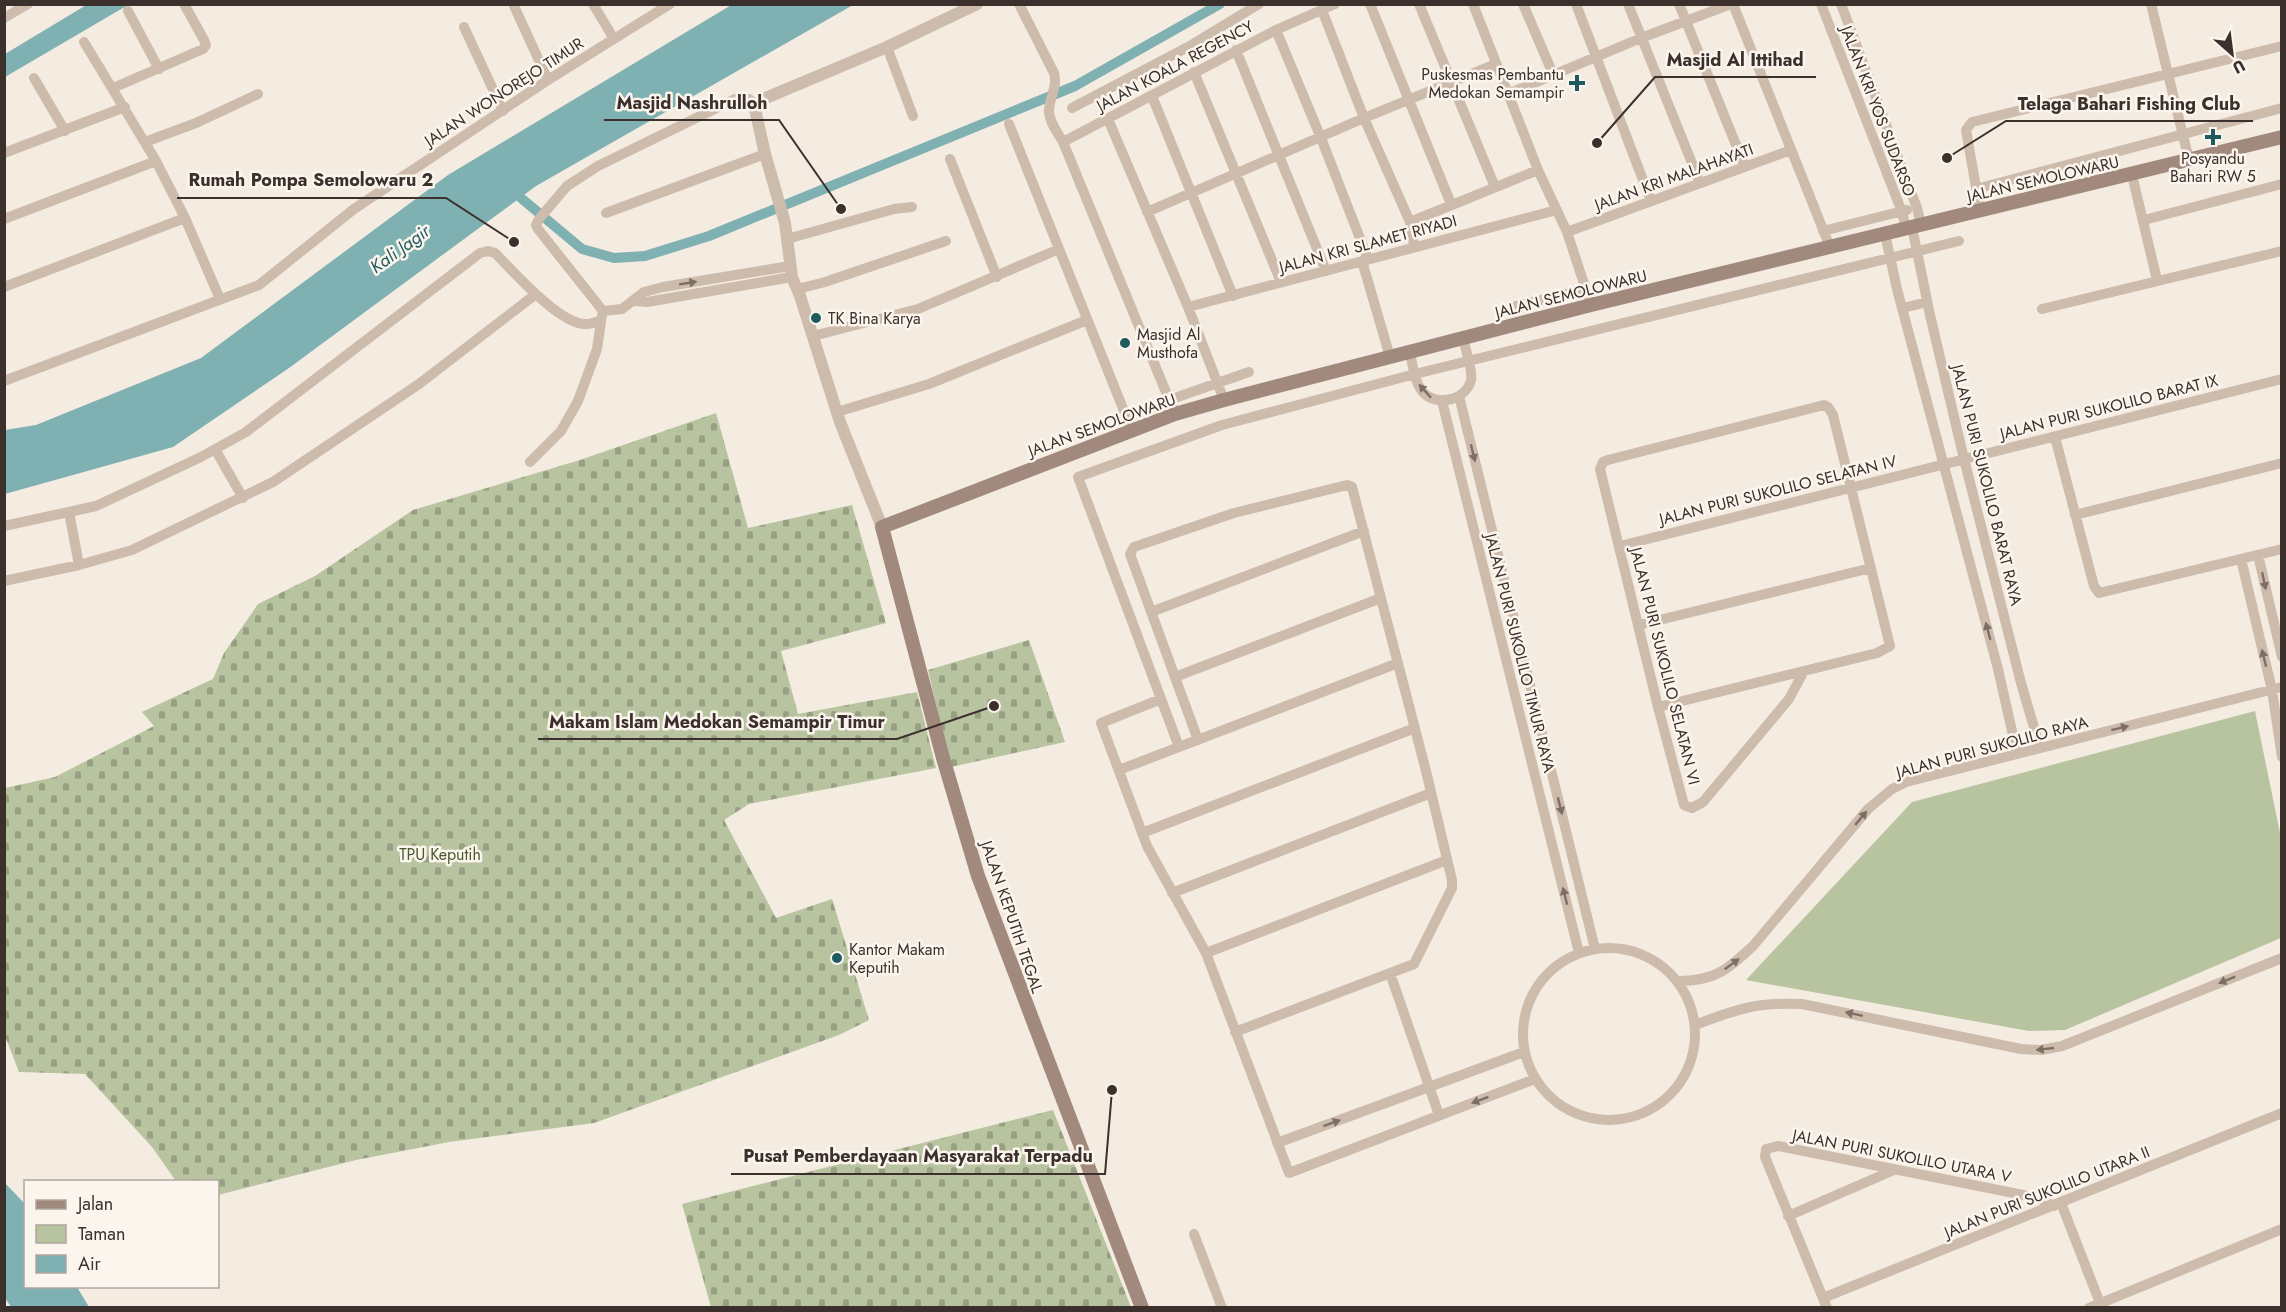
<svg xmlns="http://www.w3.org/2000/svg" width="2286" height="1312" viewBox="0 0 2286 1312" font-family="Jost,sans-serif">
<defs>
<pattern id="cemetery-stones" width="16" height="16" patternUnits="userSpaceOnUse" patternTransform="scale(1.5)"><rect width="16" height="16" fill="#b8c4a0"/><path d="M2 7V4a2 2 0 0 1 4 0v3zM10 15v-3a2 2 0 0 1 4 0v3z" fill="#97a083"/></pattern>
</defs>
<rect width="100%" height="100%" fill="#f4ebe1"/>
<path fill="#b8c4a0" d="M2255,711l26,127v100l-216,92 -36,1 -283,-51 166,-178z"/>
<path fill="url(#cemetery-stones)" d="M716,413l32,115 104,-23 34,118 -105,28 17,63 119,-22 19,76 -187,36 -25,16 52,98 56,-19 37,121 -30,15 -245,88 -145,19 -93,18 -138,35v-13l-42,-1 -24,-34 -67,-73 -66,-2 -14,-36v-248l50,-11 99,-51 -12,-14 71,-33 11,-26 34,-49 57,-28 98,-66 167,-50z
M1029,640l36,102 -114,25 -23,-97z
M1053,1110l78,197h-420l-29,-103z"/>
<path fill="#7fb0b2" d="M88,4l40,1 -123,72v-23z
M733,4l120,1 -317,181 -247,182 -116,79 -168,47v-64l31,-5 165,-67 247,-183z
M5,1183l20,21 1,82 51,1 12,20h-78l-6,-9z"/>
<g fill="none" stroke-linecap="round" stroke-linejoin="round">
<path stroke="#7fb0b2" stroke-width="10" d="M521,198l61,51 32,9 31,-2 64,-20 366,-150 145,-82"/>
<path stroke="#cdbbac" stroke-width="10" d="M593,4l21,35
M1019,4l35,69c4,14 -5,25 -5,38 0,11 9,22 14,31l112,272
M1370,4l81,200
M1419,4l76,183
M1473,4l65,166 29,62 24,73
M1523,4l30,70
M1576,4l75,197
M1628,4l72,179
M1679,4l66,163
M1733,4l97,243
M1821,4l81,208 4,17
M1841,4l76,204 4,17
M2151,4l38,156
M514,6l34,74
M1322,10l42,108 46,104
M128,11l31,58
M4,18l24,-14
M464,27l39,84
M1276,30l45,108 47,121
M84,42l72,119 29,57 35,81
M887,47l26,69
M1236,50l90,221
M1194,72l87,210
M34,78l31,53
M113,88l90,-39 3,-4 -2,-5 -20,-36
M1508,94l133,-56 90,-34
M1152,96l81,200
M1072,108l116,-61 71,-43
M1108,119l80,188 36,93
M1009,124l123,307
M145,142l51,-19 62,-29
M1063,142l213,-112 59,-26
M4,153l121,-46
M950,159l47,118
M2132,175l25,105
M1976,189l306,-81
M1980,210l-14,-80 6,-8 310,-76
M1147,212l217,-94 132,-54
M606,213l159,-59
M4,219l152,-58
M2144,220l138,-36
M1912,227l18,88 34,144 57,224 19,65
M1823,231l84,-21
M1567,232l224,-82
M1885,234l12,55 101,380 19,84
M787,239l107,-30 18,-2
M1414,246l-4,-24 128,-52
M1362,261l28,96
M4,287l181,-69
M798,289l27,-7 121,-41
M634,301l13,1 145,-25
M1516,306l70,-17
M1188,307l369,-97
M1903,308l24,-6
M2042,309l240,-58
M603,311l-65,-82 -2,-4 3,-6 28,-33 31,-20 137,-67h14l7,6
M603,311l19,-2 22,-17 19,-5 127,-21
M813,336l105,-27 141,-60
M1410,352c2,11 4,26 10,36 11,20 46,14 51,-8 2,-10 -6,-32 -8,-42
M4,381l255,-96 95,-76 194,-129 122,-76
M1459,396l136,553
M1169,400l80,-28
M1442,401l137,552
M837,412l92,-28 158,-64
M2055,437l39,149 5,7 183,-44
M215,449l28,49
M530,462l31,-31 17,-30 19,-52 5,-34
M69,512l10,53
M2075,515l207,-52
M4,526l92,-20 105,-49 45,-25 234,-179 8,-2 7,2c18,18 66,73 92,71 5,0 10,-3 14,-4
M1620,546l662,-167
M2258,555l24,102
M2241,559l31,131 10,67
M4,581l75,-16 53,-15 141,-68 146,-98 117,-90
M1151,612l213,-81
M1639,625l232,-57
M1175,677l206,-79
M1161,699l-60,24 46,123 59,107 83,220 246,-94
M1658,707l219,-54 13,-7 -57,-231 -5,-8 -4,-2 -216,55 -5,2 -3,7 58,238 26,98 8,3 11,-6 86,-103 15,-28
M1198,740l-68,-186 4,-7 100,-34 113,-28 5,2 74,284 26,109v8l-38,76 -179,68
M1179,747l-101,-270 144,-52 193,-51 544,-133
M1119,770l279,-107
M1142,833l273,-105
M1172,893l259,-100
M1523 1034a86 86 0 1 1 172 0a86 86 0 1 1-172 0Z
M1206,953l241,-93
M1390,973l49,142
M1678,981c37,0 49,-11 75,-35l115,-137 24,-20 14,-7 376,-95
M1695,1025c42,-16 62,-23 107,-21l219,45 20,1 21,-4 220,-88
M1277,1143l247,-91
M2061,1203l39,100
M1788,1216l106,-46
M1194,1234l28,74
M1823,1298l459,-185
M1827,1308l-62,-151 1,-8 12,-3 260,52 16,8
M2089,1308l193,-79"/>
<path stroke="#cdbbac" stroke-width="12" d="M882,527l-42,-105 -40,-126 -8,-19 -7,-54 -20,-69 -10,-45 6,-9 126,-53 90,-43"/>
<path stroke="#a18a7d" stroke-width="14" d="M1142,1308l-164,-432 -35,-118 -61,-231 293,-113 49,-14 367,-95 691,-168"/>
</g>
<defs><path id="oneway-solid" d="M-6-.8H1V-3.2L6.5 0L1 3.2V.8H-6Z" transform="scale(1.5)"/></defs>
<g fill="#7d6f65">
<use href="#oneway-solid" transform="translate(688 283) rotate(-9)"/>
<use href="#oneway-solid" transform="translate(1425 391) rotate(-132)"/>
<use href="#oneway-solid" transform="translate(1473 453) rotate(76)"/>
<use href="#oneway-solid" transform="translate(2264 581) rotate(78)"/>
<use href="#oneway-solid" transform="translate(1988 631) rotate(-105)"/>
<use href="#oneway-solid" transform="translate(2264 658) rotate(-104)"/>
<use href="#oneway-solid" transform="translate(2120 728) rotate(-14)"/>
<use href="#oneway-solid" transform="translate(1560 806) rotate(76)"/>
<use href="#oneway-solid" transform="translate(1861 818) rotate(-50)"/>
<use href="#oneway-solid" transform="translate(1565 896) rotate(-104)"/>
<use href="#oneway-solid" transform="translate(1732 964) rotate(-36)"/>
<use href="#oneway-solid" transform="translate(2227 980) rotate(158)"/>
<use href="#oneway-solid" transform="translate(1854 1014) rotate(-168)"/>
<use href="#oneway-solid" transform="translate(2045 1049) rotate(174)"/>
<use href="#oneway-solid" transform="translate(1480 1100) rotate(159)"/>
<use href="#oneway-solid" transform="translate(1332 1123) rotate(-20)"/>
</g>
<g fill="#1f5a5e" stroke="#fbf5ee" stroke-width="2">
<path d="M1574 74h6v6h6v6h-6v6h-6v-6h-6v-6h6z"/>
<path d="M2210 128h6v6h6v6h-6v6h-6v-6h-6v-6h6z"/>
<circle cx="816" cy="318" r="6"/>
<circle cx="1125" cy="343" r="6"/>
<circle cx="837" cy="958" r="6"/>
</g>
<g text-anchor="middle" dominant-baseline="central" stroke-width="5" stroke-linejoin="round" paint-order="stroke">
<g font-size="16" fill="#3b302b" stroke="#fbf5ee">
<text transform="translate(1175 66) rotate(-28)">JALAN KOALA REGENCY</text>
<text transform="translate(504 92) rotate(-33)">JALAN WONOREJO TIMUR</text>
<text transform="translate(1878 111) rotate(69)">JALAN KRI YOS SUDARSO</text>
<text transform="translate(1674 177) rotate(-20)">JALAN KRI MALAHAYATI</text>
<text transform="translate(2043 179) rotate(-13)">JALAN SEMOLOWARU</text>
<text transform="translate(1368 244) rotate(-15)">JALAN KRI SLAMET RIYADI</text>
<text transform="translate(1571 294) rotate(-14)">JALAN SEMOLOWARU</text>
<text transform="translate(2109 407) rotate(-14)">JALAN PURI SUKOLILO BARAT IX</text>
<text transform="translate(1102 425) rotate(-20)">JALAN SEMOLOWARU</text>
<text transform="translate(1987 485) rotate(76)">JALAN PURI SUKOLILO BARAT RAYA</text>
<text transform="translate(1778 490) rotate(-14)">JALAN PURI SUKOLILO SELATAN IV</text>
<text transform="translate(1520 653) rotate(76)">JALAN PURI SUKOLILO TIMUR RAYA</text>
<text transform="translate(1665 666) rotate(76)">JALAN PURI SUKOLILO SELATAN VI</text>
<text transform="translate(1992 747) rotate(-15)">JALAN PURI SUKOLILO RAYA</text>
<text transform="translate(1012 917) rotate(71)">JALAN KEPUTIH TEGAL</text>
<text transform="translate(1902 1156) rotate(11)">JALAN PURI SUKOLILO UTARA V</text>
<text transform="translate(2047 1192) rotate(-22)">JALAN PURI SUKOLILO UTARA II</text>
</g>
<g font-size="16" fill="#3b302b" stroke="#fbf5ee" text-anchor="start">
<text x="1564" y="74" text-anchor="end">Puskesmas Pembantu<tspan x="1564" dy="18">Medokan Semampir</tspan></text>
<text x="2213" y="158" text-anchor="middle">Posyandu<tspan x="2213" dy="18">Bahari RW 5</tspan></text>
<text x="828" y="318">TK Bina Karya</text>
<text x="1137" y="334">Masjid Al<tspan x="1137" dy="18">Musthofa</tspan></text>
<text x="849" y="949">Kantor Makam<tspan x="849" dy="18">Keputih</tspan></text>
</g>
<g font-size="16" fill="#4a5a2e" stroke="#fbf5ee">
<text x="440" y="854">TPU Keputih</text>
</g>
<g font-size="18" font-style="italic" fill="#1f5a5e" stroke="#fbf5ee">
<text transform="translate(400 249) rotate(-36)">Kali Jagir</text>
</g>
</g>
<path fill="none" stroke="#3b302b" stroke-width="2" d="M1597 143L1655 77H1816M841 209L779 120H604M1947 158L2006 121H2253M514 242L446 198H177M994 706L897 739H538M1112 1090L1105 1174H731"/>
<g fill="#3b302b" stroke="#fbf5ee" stroke-width="2">
<circle cx="1597" cy="143" r="6"/>
<circle cx="841" cy="209" r="6"/>
<circle cx="1947" cy="158" r="6"/>
<circle cx="514" cy="242" r="6"/>
<circle cx="994" cy="706" r="6"/>
<circle cx="1112" cy="1090" r="6"/>
</g>
<g font-size="18" text-anchor="middle" font-weight="bold" fill="#3b302b" stroke="#fbf5ee" stroke-width="5" stroke-linejoin="round" paint-order="stroke">
<text x="1735" y="66">Masjid Al Ittihad</text>
<text x="692" y="109">Masjid Nashrulloh</text>
<text x="2129" y="110">Telaga Bahari Fishing Club</text>
<text x="311" y="186">Rumah Pompa Semolowaru 2</text>
<text x="717" y="728">Makam Islam Medokan Semampir Timur</text>
<text x="918" y="1162">Pusat Pemberdayaan Masyarakat Terpadu</text>
</g>
<rect width="2286" height="1312" fill="none" stroke="#3b302b" stroke-width="12"/>
<rect x="24" y="1180" width="195" height="108" fill="#fbf5ee" stroke="#aea6a0" stroke-width="1.5"/>
<rect x="36" y="1200" width="30" height="9" fill="#a18a7d" stroke="#aea6a0" stroke-width="1.5"/>
<text x="78" y="1210" font-size="18" fill="#3b302b">Jalan</text>
<rect x="36" y="1225" width="30" height="18" fill="#b8c4a0" stroke="#aea6a0" stroke-width="1.5"/>
<text x="78" y="1240" font-size="18" fill="#3b302b">Taman</text>
<rect x="36" y="1255" width="30" height="18" fill="#7fb0b2" stroke="#aea6a0" stroke-width="1.5"/>
<text x="78" y="1270" font-size="18" fill="#3b302b">Air</text>
<g transform="translate(2232 54) rotate(152)" stroke="#fbf5ee" stroke-width="4.5" paint-order="stroke">
<path d="M0-4.5L10 22L0 15L-10 22Z" fill="#3b302b"/>
<text y="-9" font-size="16" font-weight="bold" text-anchor="middle" fill="#3b302b">U</text>
</g>
</svg>
